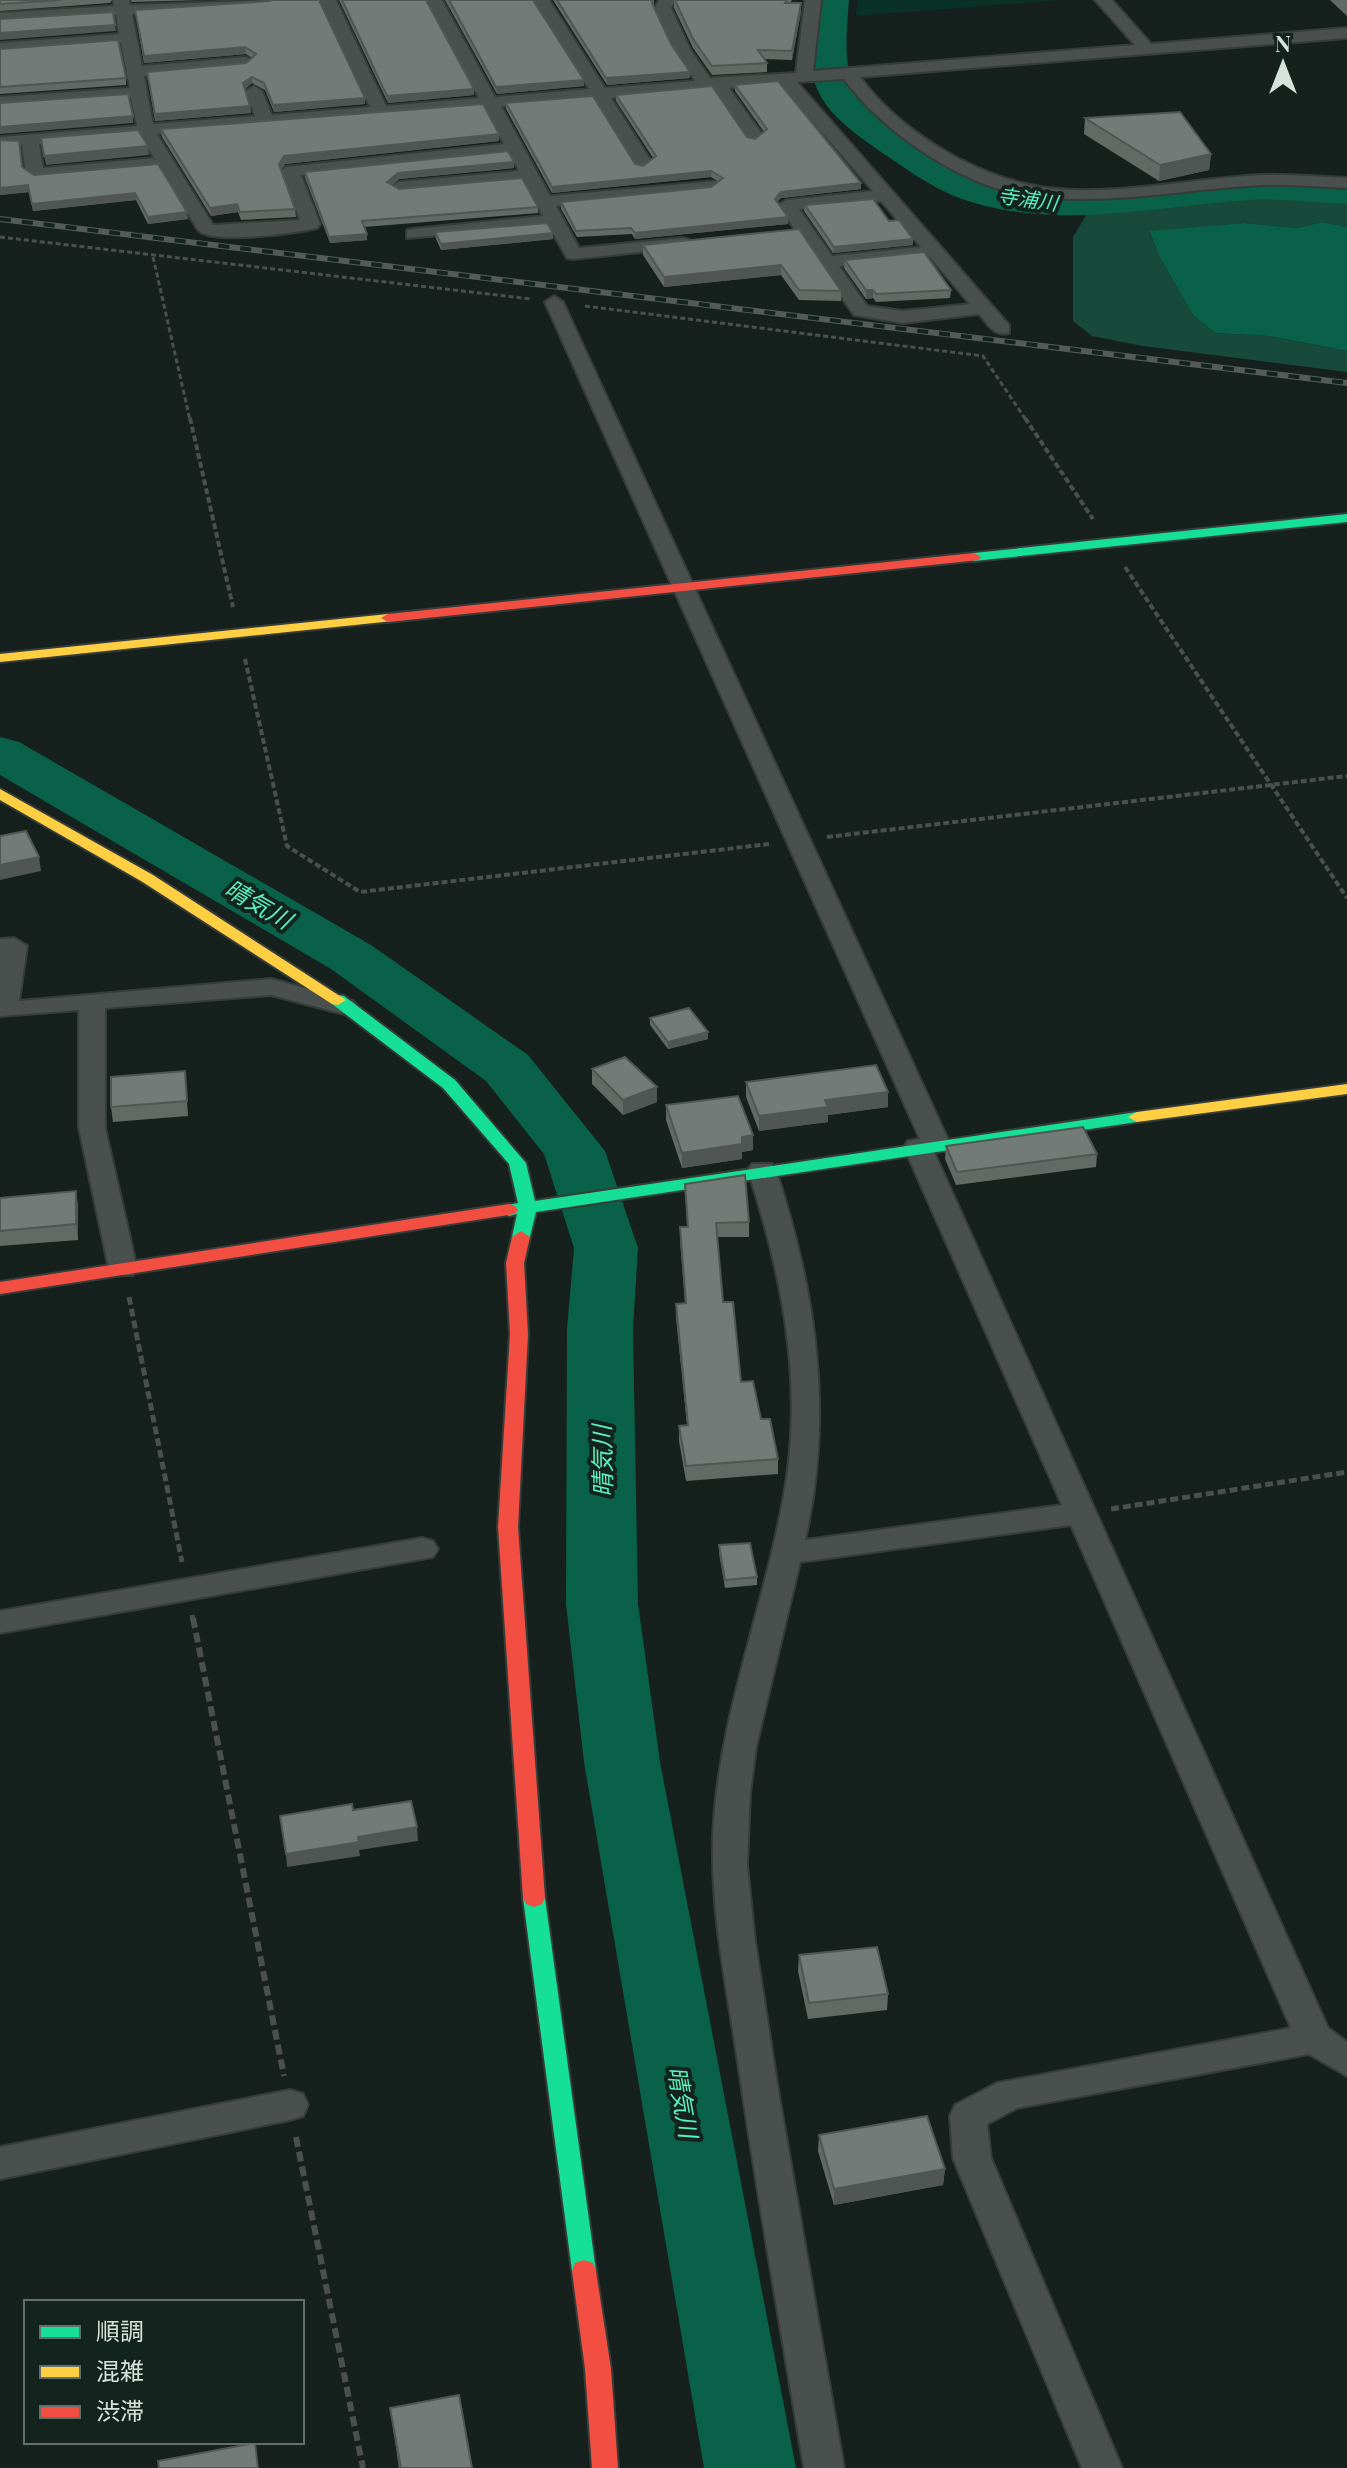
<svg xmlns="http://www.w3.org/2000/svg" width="1347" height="2468" viewBox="0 0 1347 2468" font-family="'Playfair Display','Noto Sans JP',serif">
<rect width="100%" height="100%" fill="#16201c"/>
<path fill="#0a3125" d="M858,0h201l-203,16z"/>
<path fill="#174a3a" d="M1257,183l90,5v39l-25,-5 -25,6 -53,-5 -95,9 11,26 33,57 22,18 54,3 78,15v21l-204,-26 -51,-10 -19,-15v-84l23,-38z"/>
<path fill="#096149" d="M1322,222l25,5v124l-78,-15 -54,-3 -22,-18 -33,-57 -11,-27 95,-8 53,5z"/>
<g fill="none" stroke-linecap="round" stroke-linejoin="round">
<path fill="#096149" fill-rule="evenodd" d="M813,0h36c-7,83 -3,93 66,140 23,15 47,33 74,41 83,25 176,0 261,-5 32,-2 65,2 97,4v24c-32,-1 -65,-6 -97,-4 -97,6 -201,33 -296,-4 -26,-11 -49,-28 -73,-44 -70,-48 -77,-68 -68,-152z
M0,737l19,5 352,203 157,110 77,96 33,97 -5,81 5,275 22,158 136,706h-92l-120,-706 -18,-158 1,-275 7,-81 -30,-94 -58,-73 -155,-112 -331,-194z"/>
<defs>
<path id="street" d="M113,0h16l1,5 148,-5 -8,5 -138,9 10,52 104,-9 8,5 -8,5 -102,9 9,48 102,-8 -9,-25 8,-5 8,5 10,24 98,-8 -50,-107h16l50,106 93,-8 -53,-98h16l53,97 94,-8 -56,-89h16l56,88 90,-7 -21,-32 -19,-41 4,-8h16l-4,8 19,41 20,29 86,-5 9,-73h16l-8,71 322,-26 -40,-45h17l39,44 196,-16v10l-487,39c37,51 105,93 166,107 67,17 165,-6 236,-9 28,-1 57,2 85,3v10c-28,-1 -57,-4 -85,-3 -79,4 -159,22 -237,10 -65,-10 -143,-64 -181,-116l-47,3 212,243v8c-15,4 -21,-9 -30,-19l-76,9 -49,-8 -76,-110 9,-5 86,-9 -93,-107 -51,4 35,49 -9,5 -6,-1 -36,-52 -102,9 42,66 -9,5 -6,-1 -43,-69 -94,7 49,90 167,-15v8l-6,1 -155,16 23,42 103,-10 6,1v8l-115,12 -6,-1 -18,-32 -142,12v-8l6,-1 130,-13 -19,-35 -125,11 -9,-5 9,-5 120,-11 -9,-17 -209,21 19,49 -3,4c-21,5 -104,17 -119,2l-38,-62 -125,11 -9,-5 -4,-29 -22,2v-10l137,-11 -6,-28 -131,9v-10l130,-9 -9,-45 -121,10v-10l119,-9 -3,-19 -116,8v-10l114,-7zM485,108l19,36 -219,23 -3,4 18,49 -87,5 -56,-91zM141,136l13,22 -111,10 -4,-24zM881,201l40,46 -89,9 -33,-47zM930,257l40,47 -67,7 -36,-5 -28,-40z
M554,296l9,6 387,842 -4,6 -12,2 394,876 19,14v34l-38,-22 -292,54 -30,16 4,34 131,310h-40l-129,-310 -3,-42 5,-11 42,-22 294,-55 -220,-503 -271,37 -44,185 -6,46 -3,72 8,76 24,155 65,372h-40c-23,-137 -47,-274 -67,-412 -11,-72 -26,-144 -24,-217 4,-125 56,-241 74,-363 15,-104 -7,-207 -39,-306l4,-6h20l4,6c40,123 58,243 29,370l257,-35 -158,-358 4,-6 12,-2 -375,-837z
M14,938l13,8 -8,55 252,-22 82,22 4,5 -13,8 -73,-19 -166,13v120l32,141 -4,6h-20l-4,-6 -30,-141v-118l-79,6v-77z
M422,1538l11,3 5,8 -5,8 -433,76v-22z
M290,2090l13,4 5,11 -5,11 -13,4 -290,59v-32z"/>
<path id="fast" d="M1347,514v8l-373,39 -7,-4 7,-4z
M338,995l6,1 111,84 71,83 9,38 602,-89 9,5 -9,5 -601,90 -6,25 -9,6 -9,-6 5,-23 -8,2 -9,-6 3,-4 15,-3 -9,-39 -66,-76 -111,-84 -2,-4 2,-4z
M534,1889l8,3 3,6 51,373 -3,8 -9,3 -9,-3 -3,-8 -49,-373 3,-6z"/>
<path id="slow" d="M388,614l5,1v6l-393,41v-8z
M0,789l153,86 193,125 -8,5 -6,-1 -191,-123 -141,-81z
M1347,1084v10l-210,28 -9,-5 9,-5z"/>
<path id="jam" d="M974,553l7,4 -2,3 -591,62 -7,-4 7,-4z
M509,1204l6,2 3,4 -3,4 -515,80v-12z
M521,1231l9,6 -6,26 4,71 -10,193 27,371 -3,6 -8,3 -8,-3 -3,-6 -25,-371 12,-193 -4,-71 6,-26z
M584,2260l9,3 3,8 15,98 7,99h-26l-7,-99 -13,-98 3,-8z"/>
</defs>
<use href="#street" stroke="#363c39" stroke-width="4"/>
<use href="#fast" stroke="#363c39" stroke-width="4"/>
<use href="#slow" stroke="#363c39" stroke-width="4"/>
<use href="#jam" stroke="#363c39" stroke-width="4"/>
<path stroke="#4b504e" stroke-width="3" stroke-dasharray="5 3" stroke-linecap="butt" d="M0,237l531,62
M153,257l37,163
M585,306l398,50 43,64"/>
<path stroke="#4b504e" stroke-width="4" stroke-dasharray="6 3" stroke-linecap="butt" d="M190,418l43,189
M1025,418l68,101
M1125,567l222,331
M245,659l42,187 73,46 409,-48
M827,837l520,-61"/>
<path stroke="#4b504e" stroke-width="5" stroke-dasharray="8 4" stroke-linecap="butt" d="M129,1297l53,265
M1111,1509l236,-37
M192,1615l1,5"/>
<path stroke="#4b504e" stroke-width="6" stroke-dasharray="10 5" stroke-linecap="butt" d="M193,1618l91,458
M296,2137l67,331"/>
<use href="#street" fill="#4a504d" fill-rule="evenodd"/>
<use href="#fast" fill="#16e098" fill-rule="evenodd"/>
<use href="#slow" fill="#ffcf43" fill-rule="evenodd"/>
<use href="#jam" fill="#f24e42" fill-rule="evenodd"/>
<defs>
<path id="rail" d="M0,219l1347,164"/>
</defs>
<use href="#rail" stroke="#555b58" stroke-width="6"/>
<use href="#rail" stroke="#13231d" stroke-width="4" stroke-dasharray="11" stroke-linecap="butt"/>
</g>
<path fill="#626a66" d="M0,0h112l-2,3 -110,8z
M131,0h74l-73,2z
M339,0h87l48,95 -86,8z
M445,0h88l51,86 -87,8z
M553,0h101v5l17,39 19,28v6l-83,7z
M674,0h118l-2,3h11v9l-9,48 -28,-1 3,4v9l-55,3 -19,-27 -19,-40z
M1330,0h17v16z
M270,1l95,103 -91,8 -9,-22 -13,-7 -7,6 5,17 1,7 -96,8 -7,-42 98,-16 6,-5 -6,-4 -102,9 -9,-53z
M0,49l126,29v7l-126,9z
M735,85l126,104 -80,9 -4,4 11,22 -153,15 -3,-5 -55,3 -16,-28v-7l150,-15 7,-6 -7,-4 -159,16 -46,-84v-6l129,61 8,2 10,-8 -37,-57v-6l139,44 9,-7 -29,-41z
M1085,118l126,36 -2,16 -50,11 -75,-47z
M161,129l338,12 -214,23 -4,6 14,39 1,8 -55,3 -3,-8 -27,4 -49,-79z
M0,140l22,27 12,8 124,-11 30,55 -40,5 -12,-24 -103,11 -4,-19 -29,3z
M514,168l-115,11 -7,6 7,4 139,18v6l-174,14 3,13 -37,3 -25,-65v-6z
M805,205l84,16 24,18v6l-80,8 -29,-42z
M799,229l42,62v10l-42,-1 -18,-25 -117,12 -21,-32v-10z
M435,232l118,1v6l-112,11 -5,-11z
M845,260l106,30 -1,8 -74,4 -3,-4 -7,1 -22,-31z
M650,1018l58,21 -40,10 -18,-24z
M592,1069l65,33 -34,13 -31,-31z
M185,1071l3,45 -75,6 -2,-15z
M746,1082l142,10v15l-60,8v7l-69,9 -13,-34z
M666,1105l87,30v15l-11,2v7l-60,9 -16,-48z
M946,1146l151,8 -1,13 -140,18 -11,-26z
M685,1184l64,38v15h-32l6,65 18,80 20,37 17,40v15l-92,7 -7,-40v-15l8,-1 -11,-107v-14l9,-1 -5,-62v-14h7z
M76,1191l2,16v33l-78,6v-48z
M719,1545l38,32v8l-32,3 -6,-35z
M799,1955l89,39 -1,16 -79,9 -10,-48z
M819,2135l126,34 -2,16 -109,20 -16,-54z
M390,2408l82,60h-73z"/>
<path fill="#505653" d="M801,3v9l-9,48v-9z
M115,25l1,6 -116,9v-7z
M245,47l1,7 -102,9v-7z
M690,72v6l-83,7 -1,-7z
M252,77v6l-9,7v-7z
M584,80v6l-87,8 -1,-7z
M474,89v6l-86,8 -1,-7z
M365,98v6l-91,8 -1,-7z
M250,106l1,7 -96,8v-7z
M133,116v7l-133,11v-7z
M499,134v7l-214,23 -6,8v-8l5,-8z
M148,146l1,9 -103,10 -2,-9z
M1211,154l-2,16 -50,11 1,-16z
M514,162v6l-115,11 -12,9v-6l11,-9z
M711,171v6l-159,16v-6z
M861,183v6l-80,9 -6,7v-6l6,-7z
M28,185l1,7 -29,3v-7z
M135,193l1,7 -103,11 -1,-7z
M237,204l1,8 -27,4 -1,-8z
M187,212l1,7 -40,5v-7z
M788,217v7l-153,15v-6z
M553,233v6l-112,11v-6z
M367,234v6l-37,3 -1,-6z
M913,239v6l-80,8 1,-6z
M781,265v10l-117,12v-10z
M866,290h7v8l-7,1z
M39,857l2,14 -41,9v-15z
M708,1032v7l-40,10v-7z
M657,1087v15l-34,13v-15z
M888,1092v15l-60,8v7l-69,9v-15l66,-16z
M753,1135v15l-11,2v7l-60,9v-15l60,-16z
M76,1191l2,16v33l-2,-16z
M417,1827l1,14 -59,9 1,6 -73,11 -1,-13 72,-17z
M945,2169l-2,16 -109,20v-16z"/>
<path fill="#727b77" stroke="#505653" stroke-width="2" d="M0,0h61l-61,4z
M271,0h48l46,98 -92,7 -9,-22 -12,-6 -9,6 7,23 -95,8 -8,-42 99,-9 10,-9 -11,-7 -101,9 -9,-46 135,-9z
M342,0h84l48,89 -87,7z
M449,0h84l51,80 -88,7z
M557,0h96l-1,3 19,41 19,28 -84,6z
M675,0h112l-2,3h16l-9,48 -34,-1 9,13 -55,3 -19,-27z
M113,12l2,13 -115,8v-14z
M118,40l8,38 -126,9v-38z
M778,81l83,102 -80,9 -6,7 13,18 -153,16 -4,-5 -55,3 -15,-29 150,-15 12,-9 -12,-7 -159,16 -46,-84 87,-7 42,68 8,2 13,-10 -40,-61 96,-9 35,51 8,2 12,-10 -32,-44z
M128,94l5,22 -133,11v-24z
M483,104l16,30 -215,22 -5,8 16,45 -55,3 -3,-8 -27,4 -49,-79z
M1180,112l31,42 -51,11 -75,-47z
M138,130l10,16 -104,10 -3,-18z
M0,140l19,1 3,26 12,8 124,-11 29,48 -39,5 -13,-24 -103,11 -4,-19 -28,3z
M508,151l6,11 -116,11 -11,9 12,7 123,-11 16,29 -176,14 5,13 -38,3 -24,-65z
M873,199l16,22 10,-1 14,19 -79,8 -29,-42z
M547,223l6,10 -112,11 -6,-12z
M799,229l42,62 -42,-1 -18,-25 -117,12 -21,-32z
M924,252l27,38 -75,4 -3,-4h-7l-21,-30z
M26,831l13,26 -39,8v-29z
M689,1008l19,24 -40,10 -18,-24z
M625,1057l32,30 -34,13 -31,-31z
M876,1065l12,27 -63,8 3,7 -69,9 -13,-34z
M185,1071l2,30 -76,6v-30z
M738,1096l15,39 -11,2v7l-60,9 -16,-48z
M1083,1127l14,27 -140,18 -11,-26z
M745,1175l4,47 -33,1 7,79h10l8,80 12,-1 8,38h9l8,40 -92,7 -7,-40 9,-1 -12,-121 10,-1 -6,-76h8l-3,-43z
M76,1191v33l-76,7v-33z
M750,1543l7,34 -32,3 -6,-35z
M411,1801l6,26 -59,10 1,5 -73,12 -6,-38 72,-12 1,6z
M877,1947l11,47 -79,9 -10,-48z
M927,2116l18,53 -111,20 -15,-54z
M459,2395l13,73h-71l-11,-60z
M255,2443l3,25h-99l-1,-7z"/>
<g text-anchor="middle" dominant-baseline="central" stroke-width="8" stroke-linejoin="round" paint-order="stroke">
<g font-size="20" font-style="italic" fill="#5defbe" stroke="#13231d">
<text transform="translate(1028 198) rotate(8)">寺浦川</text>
</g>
<g font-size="24" font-style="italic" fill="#5defbe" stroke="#13231d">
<text transform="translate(259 903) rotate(30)">晴気川</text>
<text transform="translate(601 1461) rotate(-91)">晴気川</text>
<text transform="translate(684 2102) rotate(80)">晴気川</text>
</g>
</g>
<rect x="24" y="2300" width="280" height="144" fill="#13231d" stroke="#626f6a" stroke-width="2"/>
<rect x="40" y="2326" width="40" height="12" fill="#16e098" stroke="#626f6a" stroke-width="2"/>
<text x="96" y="2340" font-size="24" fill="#d8e2dd">順調</text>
<rect x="40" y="2366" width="40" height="12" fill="#ffcf43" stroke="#626f6a" stroke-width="2"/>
<text x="96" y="2380" font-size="24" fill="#d8e2dd">混雑</text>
<rect x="40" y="2406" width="40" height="12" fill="#f24e42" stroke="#626f6a" stroke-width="2"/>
<text x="96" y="2420" font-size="24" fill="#d8e2dd">渋滞</text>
<g transform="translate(1283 64)" stroke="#13231d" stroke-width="6" paint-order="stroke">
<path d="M0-6L14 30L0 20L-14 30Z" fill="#d8e2dd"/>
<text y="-12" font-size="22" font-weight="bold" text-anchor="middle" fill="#d8e2dd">N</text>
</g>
</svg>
